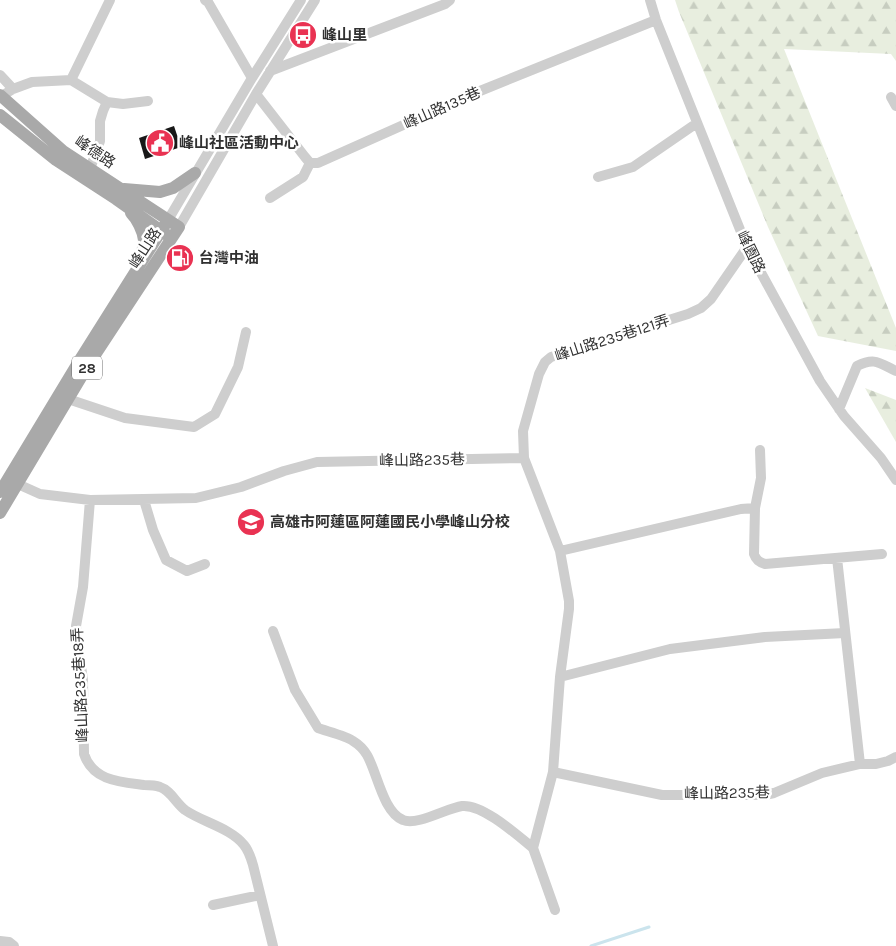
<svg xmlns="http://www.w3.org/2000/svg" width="896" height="946" viewBox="0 0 896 946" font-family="Karla,'Noto Sans TC',sans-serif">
<defs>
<pattern id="forest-firs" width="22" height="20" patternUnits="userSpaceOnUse" patternTransform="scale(1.25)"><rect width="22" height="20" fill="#e8eedf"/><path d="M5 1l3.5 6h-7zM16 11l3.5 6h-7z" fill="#c7cdc0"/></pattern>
</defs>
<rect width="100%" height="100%" fill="#fff"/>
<path fill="url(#forest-firs)" d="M675,0h221v61l-5,-7 -107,-5 112,279v23l-78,-15 -50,-109 -89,-215z
M865,388l31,12v42z"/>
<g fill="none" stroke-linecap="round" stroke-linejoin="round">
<path stroke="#cbe4ed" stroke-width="3" d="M591,946l58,-19"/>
</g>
<path fill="#181818" d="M174,126l7,21 -36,12 -6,-21z"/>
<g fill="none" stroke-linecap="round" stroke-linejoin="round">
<path stroke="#cecece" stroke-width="10" d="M205,0l3,2 44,76
M650,0l6,20 91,227 73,134 24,35 37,42 15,22
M270,71l175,-67 5,-4
M0,75l13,14
M71,80l39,-80
M256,94l49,63 5,6h8l157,-70 181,-73
M0,97l13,-8 19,-7 39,-2 36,22 16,2 25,-3
M891,97l5,9
M90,169l10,-28v-20l3,-10 4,-9
M598,177l35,-10 64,-44
M270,198l33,-21 7,-14
M168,220l84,-142 49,-78
M179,227l77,-133 59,-94
M68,399l57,19 69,9 21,-13 23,-47 8,-35
M839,409l18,-43c18,-9 22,-3 39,5
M760,450l1,28 -6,30 -1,46c2,6 5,8 11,10l117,-10
M11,481l29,13 50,6 106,-2 45,-11 43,-16 33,-9 207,-4
M90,500l-7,87 -7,39 1,12 6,42 1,74c9,27 36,28 60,31 5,0 11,0 16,2 10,3 16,16 25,23 17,12 46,18 59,35 5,6 7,13 9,20l20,81
M144,500l9,30 13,30 21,11 18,-7
M560,551l181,-42 14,-1
M837,558l23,206
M273,631l22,59 23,38c8,3 29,8 35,13 5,3 11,9 14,14 10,17 16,57 36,65 14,6 44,-12 59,-14 21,-2 55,29 71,42
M560,677l110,-28 95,-12 80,-4
M553,772l109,23h103l9,-2 48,-20 38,-9h16l12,-3 8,-4
M213,905l47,-10
M555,910l-22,-62 20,-76 7,-95 9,-68v-8l-9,-50 -36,-93 -1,-27 16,-57 6,-12 6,-5 137,-43 13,-6 10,-9 36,-52
M0,941l9,1 5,4"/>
<path stroke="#a9a9a9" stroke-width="12" d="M0,95l63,56 116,76 -90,137 -89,149
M0,115l56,45 60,39 51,36
M124,189l36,3 13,-4 22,-15
M131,213c6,6 12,18 13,27 0,5 -2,12 -3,17
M0,492l81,-134 87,-138"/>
</g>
<defs>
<symbol id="bus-disc" viewBox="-11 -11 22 22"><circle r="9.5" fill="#e93252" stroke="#fff"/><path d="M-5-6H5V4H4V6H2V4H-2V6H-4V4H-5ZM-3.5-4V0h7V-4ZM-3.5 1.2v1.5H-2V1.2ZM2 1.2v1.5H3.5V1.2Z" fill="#fff"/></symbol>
<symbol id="civic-disc" viewBox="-11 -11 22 22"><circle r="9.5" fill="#e93252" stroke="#fff"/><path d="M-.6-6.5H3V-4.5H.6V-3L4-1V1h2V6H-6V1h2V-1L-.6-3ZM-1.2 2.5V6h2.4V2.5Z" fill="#fff"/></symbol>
<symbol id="fuel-disc" viewBox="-11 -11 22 22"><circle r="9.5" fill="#e93252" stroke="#fff"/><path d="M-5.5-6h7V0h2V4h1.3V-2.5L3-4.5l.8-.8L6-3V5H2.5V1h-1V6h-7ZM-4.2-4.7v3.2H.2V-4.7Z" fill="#fff"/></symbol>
<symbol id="school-disc" viewBox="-11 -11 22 22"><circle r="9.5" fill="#e93252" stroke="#fff"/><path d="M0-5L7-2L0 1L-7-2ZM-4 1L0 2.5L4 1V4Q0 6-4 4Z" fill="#fff"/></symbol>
</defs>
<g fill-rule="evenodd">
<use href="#bus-disc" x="287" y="19" width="32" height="32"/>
<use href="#civic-disc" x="144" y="127" width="32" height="32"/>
<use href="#fuel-disc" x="164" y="242" width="32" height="32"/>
<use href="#school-disc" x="235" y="506" width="32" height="32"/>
</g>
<g text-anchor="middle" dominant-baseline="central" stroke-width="5" stroke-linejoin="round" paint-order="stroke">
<rect fill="#fff" stroke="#6f6f6f" stroke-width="1" x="72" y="356.5" width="30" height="23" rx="4"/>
<g font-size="14" font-weight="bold" fill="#313131">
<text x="87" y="368">28</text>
</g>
<g font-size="15" font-weight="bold" fill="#313131" stroke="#fff" text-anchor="start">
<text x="322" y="35">峰山里</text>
<text x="179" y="143">峰山社區活動中心</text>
<text x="199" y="258">台灣中油</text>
<text x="270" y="522">高雄市阿蓮區阿蓮國民小學峰山分校</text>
</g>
<g font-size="15" fill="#313131" stroke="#fff">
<text transform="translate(442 108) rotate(-24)">峰山路135巷</text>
<text transform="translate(95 152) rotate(34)">峰德路</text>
<text transform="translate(145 248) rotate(-57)">峰山路</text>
<text transform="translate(751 252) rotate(64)">峰園路</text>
<text transform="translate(612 338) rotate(-18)">峰山路235巷121弄</text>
<text transform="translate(422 460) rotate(-1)">峰山路235巷</text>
<text transform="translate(80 685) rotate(-93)">峰山路235巷18弄</text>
<text transform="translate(727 793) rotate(-1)">峰山路235巷</text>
</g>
</g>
</svg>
